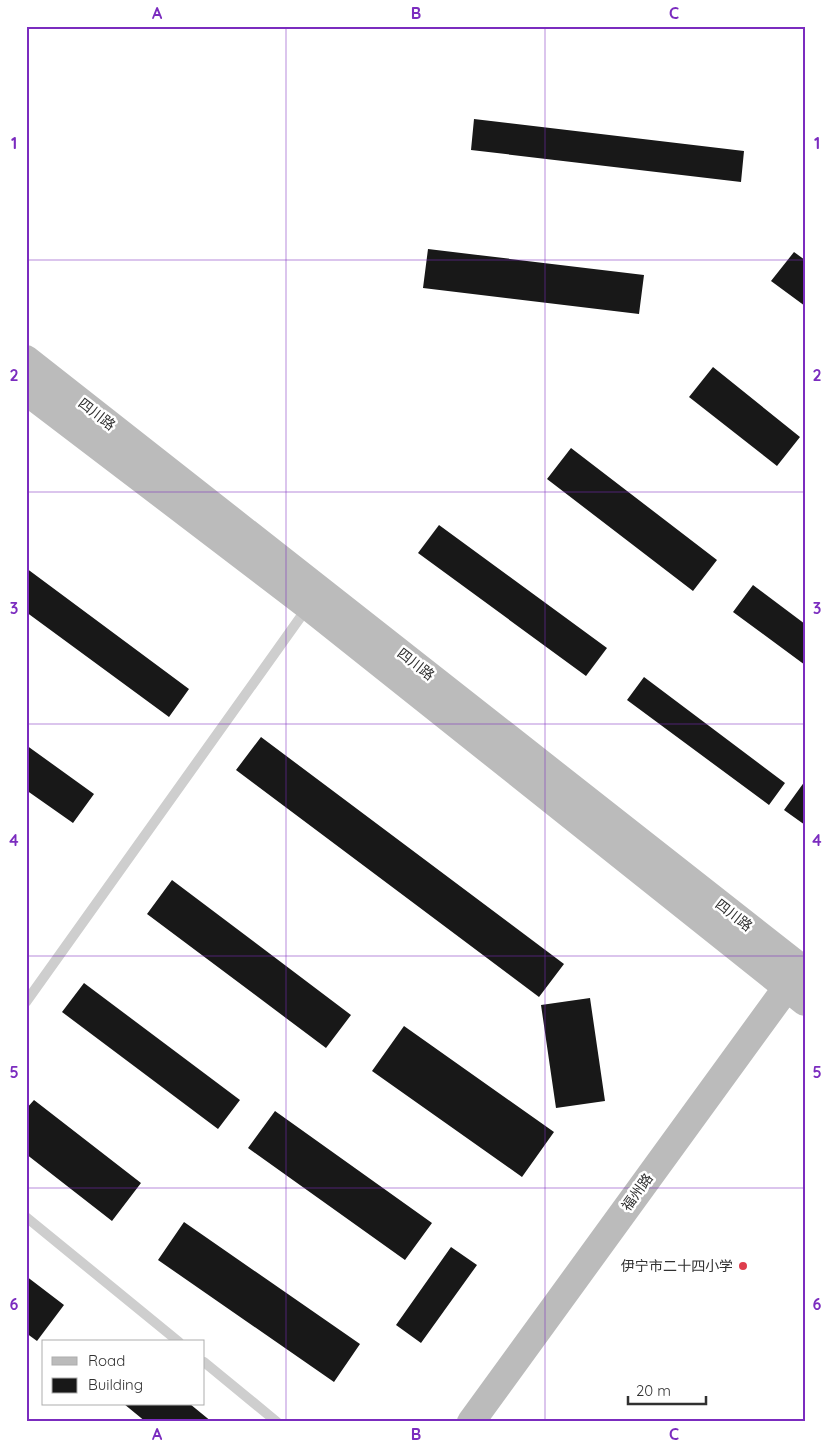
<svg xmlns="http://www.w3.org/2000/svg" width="831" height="1448" viewBox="0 0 831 1448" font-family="Quicksand,'Noto Sans SC',sans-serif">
<rect width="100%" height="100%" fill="#fff"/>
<path fill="#181818" d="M474,119l270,32 -3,31 -270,-32z
M428,249l216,26 -5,39 -216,-26z
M794,252l11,8v46l-34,-25z
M713,367l87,70 -23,29 -88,-69z
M571,448l146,112 -24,31 -146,-112z
M439,525l168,123 -21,28 -168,-123z
M26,568l163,121 -20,28 -143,-105z
M753,585l52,39v41l-72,-53z
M644,677l141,106 -16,22 -142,-105z
M261,737l303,227 -25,33 -303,-227z
M26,745l68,49 -21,29 -47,-33z
M805,781v44l-21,-15z
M172,880l179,135 -25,33 -179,-134z
M84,983l156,117 -22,29 -156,-117z
M590,998l15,103 -49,7 -15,-103z
M404,1026l150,106 -32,45 -150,-106z
M34,1100l107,83 -29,38 -86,-67v-45z
M275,1111l157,112 -27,37 -157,-112z
M184,1222l176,122 -26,38 -176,-122z
M451,1247l26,18 -56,78 -25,-18z
M26,1276l38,29 -27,36 -11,-8z
M124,1404h66l22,18h-66z"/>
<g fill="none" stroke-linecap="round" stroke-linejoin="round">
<path stroke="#cecece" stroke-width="10" d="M26,1002l281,-394
M26,1217l153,125
M204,1362l73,60"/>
<path stroke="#bbb" stroke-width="28" d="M26,359l779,612
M26,391l282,215 497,396
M471,1422l327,-450"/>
</g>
<path fill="none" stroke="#7b2cbf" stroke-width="1" stroke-opacity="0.55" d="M286,26v1396M545,26v1396M26,260h779M26,492h779M26,724h779M26,956h779M26,1188h779"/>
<circle fill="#de3d4d" stroke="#fff" stroke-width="2" cx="743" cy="1266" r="5"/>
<g text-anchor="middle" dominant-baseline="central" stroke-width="5" stroke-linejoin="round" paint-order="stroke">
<g font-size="14" fill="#313131" stroke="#fff">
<text transform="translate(97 414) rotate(38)">四川路</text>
<text transform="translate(416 664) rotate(38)">四川路</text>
<text transform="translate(734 915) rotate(38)">四川路</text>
<text transform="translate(637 1192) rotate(-54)">福州路</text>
</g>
<g font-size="14" fill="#313131" stroke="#fff" text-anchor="end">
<text x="733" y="1266">伊宁市二十四小学</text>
</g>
</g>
<rect width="831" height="1448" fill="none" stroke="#ffffff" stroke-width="55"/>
<rect x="42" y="1340" width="162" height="65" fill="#ffffff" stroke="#adadad"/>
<rect x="52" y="1357" width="25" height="8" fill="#bbbbbb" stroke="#adadad"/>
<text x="88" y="1366" font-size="15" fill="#313131">Road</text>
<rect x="52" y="1378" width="25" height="15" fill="#181818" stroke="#adadad"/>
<text x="88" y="1390" font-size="15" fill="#313131">Building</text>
<path d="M628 1396v8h78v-8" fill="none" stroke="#313131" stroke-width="2.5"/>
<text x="636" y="1396" font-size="15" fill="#313131" stroke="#ffffff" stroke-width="4" paint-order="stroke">20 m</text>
<rect x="28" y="28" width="776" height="1392" fill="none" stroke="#7b2cbf" stroke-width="2"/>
<g font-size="16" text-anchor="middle" font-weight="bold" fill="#7b2cbf">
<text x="157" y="19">A</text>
<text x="416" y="19">B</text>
<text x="674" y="19">C</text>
<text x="14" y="149">1</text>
<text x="817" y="149">1</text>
<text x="14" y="381">2</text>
<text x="817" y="381">2</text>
<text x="14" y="614">3</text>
<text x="817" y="614">3</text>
<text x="14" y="846">4</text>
<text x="817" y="846">4</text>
<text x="14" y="1078">5</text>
<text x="817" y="1078">5</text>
<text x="14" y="1310">6</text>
<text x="817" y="1310">6</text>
<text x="157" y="1440">A</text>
<text x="416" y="1440">B</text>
<text x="674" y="1440">C</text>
</g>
</svg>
